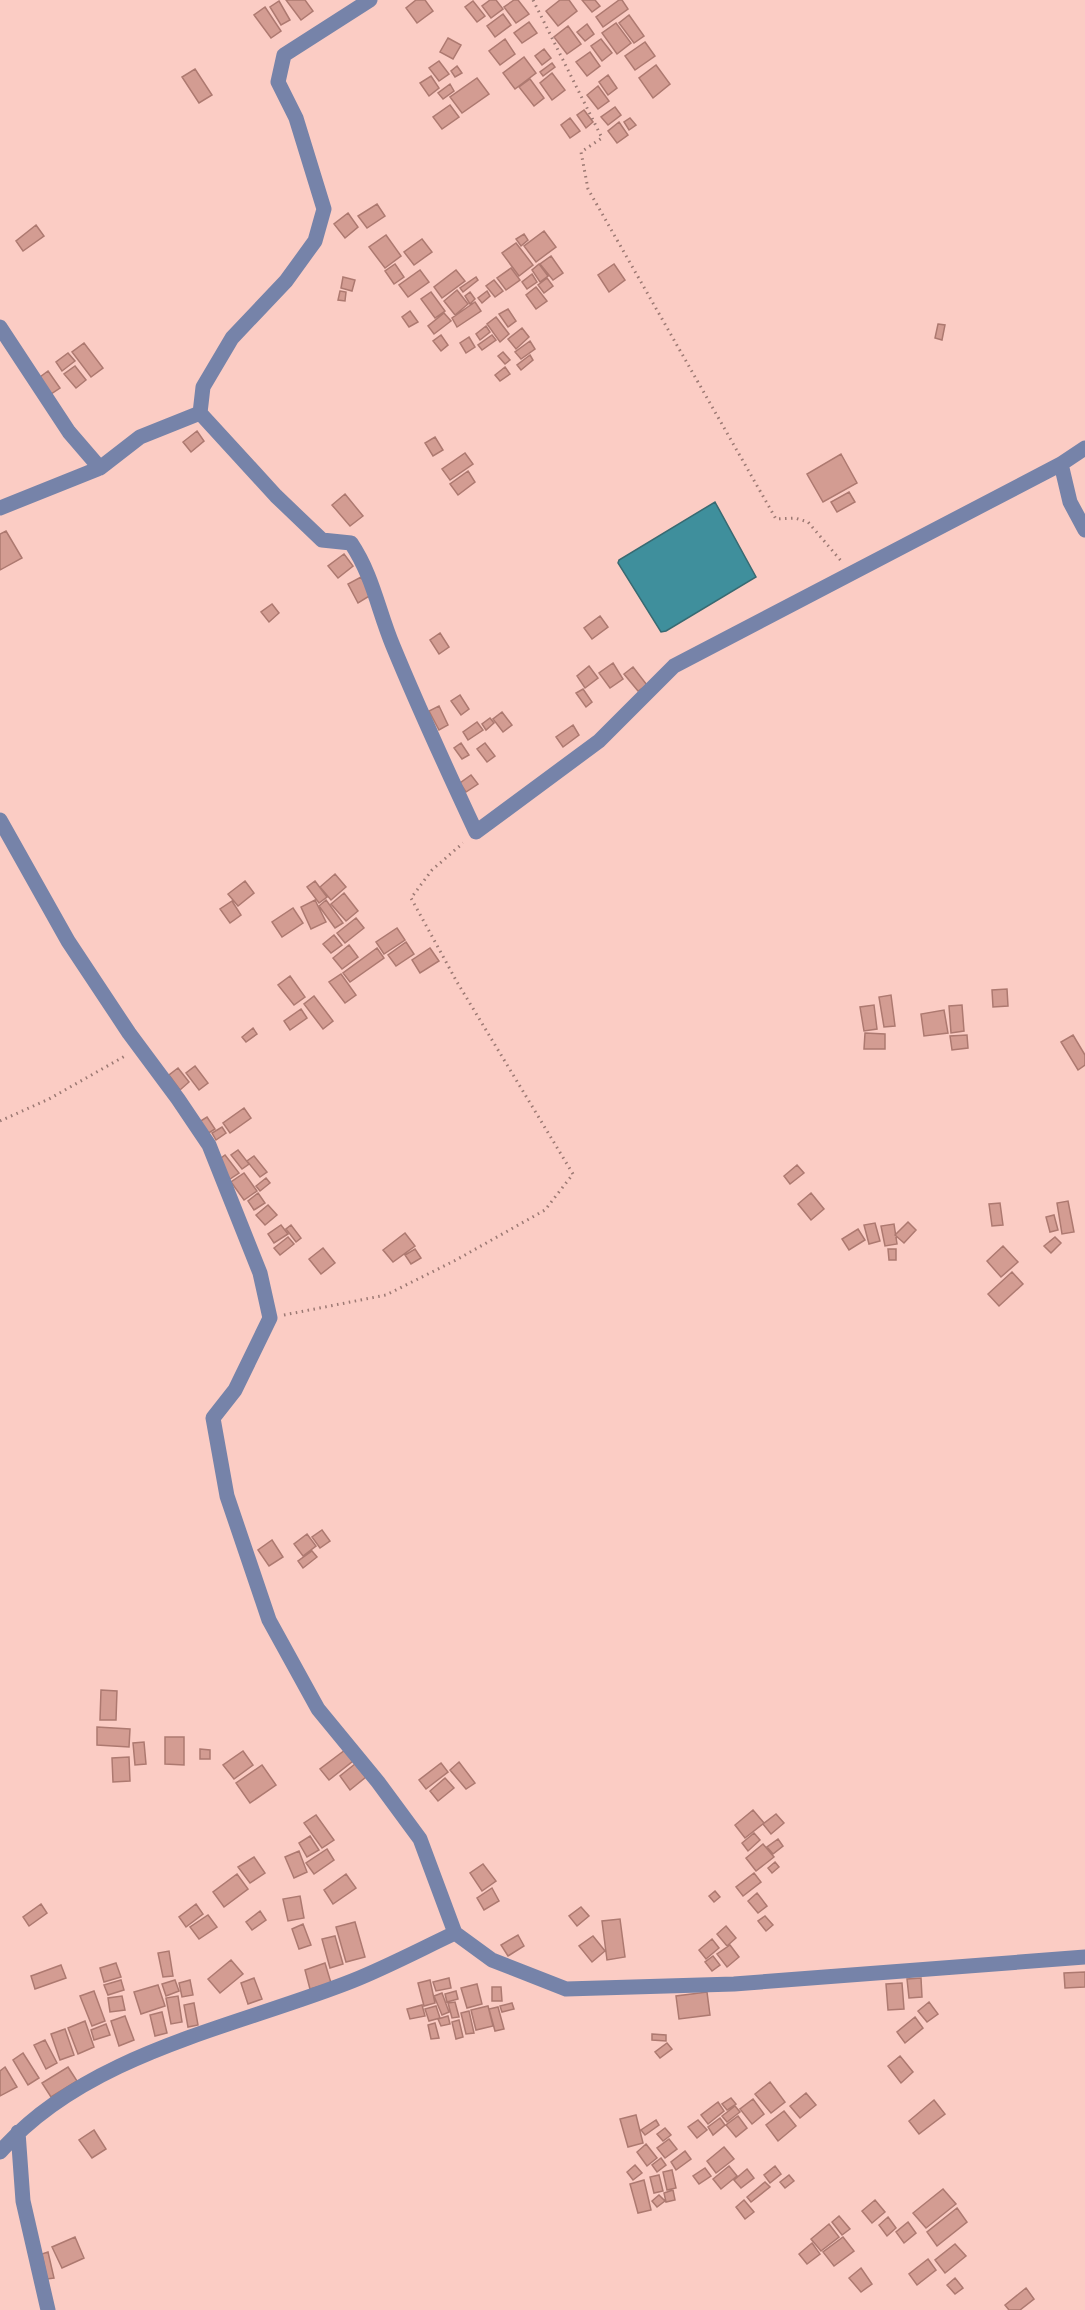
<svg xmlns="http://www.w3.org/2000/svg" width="1085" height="2310" viewBox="0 0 1085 2310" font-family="'IBM Plex Sans',sans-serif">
<rect width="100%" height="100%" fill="#fbccc4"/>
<path fill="#3f8f9c" stroke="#386a72" stroke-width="1.5" d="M715,502l41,75 -90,54 -5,1 -43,-69 1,-3z"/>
<path fill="#d39c92" stroke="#ad7970" stroke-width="1.5" d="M286,0h19l8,11 -12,9z
M416,0h9l8,11 -16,12 -11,-15z
M490,0h6l7,9 -12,9 -9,-12z
M514,0h4l11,14 -13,9 -12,-16z
M560,0h9l8,11 -19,15 -12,-15z
M582,0h13l5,6 -8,6z
M619,0h3l6,9 -25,18 -7,-10z
M279,1l11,19 -9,5 -11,-18z
M473,1l12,15 -8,6 -12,-15z
M265,7l16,24 -10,7 -17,-23z
M503,14l8,11 -16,12 -8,-11z
M629,15l15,21 -10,7 -15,-20z
M529,22l8,11 -15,10 -8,-10z
M616,23l15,20 -14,11 -15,-21z
M587,24l7,10 -9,7 -8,-9z
M568,26l13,18 -14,10 -13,-17z
M448,38l13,7 -8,14 -13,-7z
M505,39l10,15 -15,11 -11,-14z
M601,39l11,14 -10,8 -11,-15z
M645,42l10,14 -20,14 -10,-14z
M544,49l7,9 -9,7 -7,-9z
M590,52l10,14 -13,10 -11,-14z
M524,57l12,16 -21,16 -12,-16z
M439,61l10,13 -10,7 -10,-13z
M552,63l3,4 -12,9 -3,-4z
M656,65l14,19 -17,14 -14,-20z
M457,66l5,7 -7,4 -4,-6z
M195,69l17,26 -13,8 -17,-26z
M552,73l13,17 -13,10 -12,-17z
M608,75l9,13 -9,7 -9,-13z
M431,76l8,12 -10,8 -9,-13z
M477,78l12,16 -27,19 -12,-16z
M530,79l14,19 -10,8 -15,-19z
M450,84l4,7 -11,8 -5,-6z
M598,86l11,15 -11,8 -11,-14z
M450,105l9,12 -17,12 -9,-12z
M615,107l6,8 -13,10 -7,-8z
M584,110l9,12 -7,6 -9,-13z
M570,118l10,13 -10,7 -9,-13z
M630,118l6,7 -7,5 -5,-8z
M619,122l9,13 -11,8 -9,-12z
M377,204l8,12 -18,12 -9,-12z
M348,213l10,14 -13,11 -11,-14z
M36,225l8,11 -21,15 -7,-10z
M544,231l12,16 -20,15 -12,-16z
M524,234l4,6 -7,6 -5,-7z
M386,235l15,21 -16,12 -16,-21z
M422,239l10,13 -18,13 -10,-13z
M516,243l17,22 -14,11 -17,-23z
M551,256l12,17 -10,7 -13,-16z
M395,264l9,13 -10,7 -9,-13z
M539,264l9,12 -8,6 -8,-12z
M614,264l11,16 -16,12 -11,-17z
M511,268l9,12 -14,10 -9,-12z
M420,270l9,12 -21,15 -9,-12z
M456,270l9,11 -23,17 -8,-11z
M532,274l5,8 -10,7 -5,-7z
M343,277l12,3 -3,11 -11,-3z
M476,277l2,3 -15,12 -3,-4z
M547,278l6,8 -9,7 -6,-8z
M494,280l9,11 -8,6 -9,-11z
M536,287l11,14 -11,8 -10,-14z
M457,290l11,14 -13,11 -11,-14z
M340,291l6,1 -1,9 -7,-1z
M487,291l3,5 -8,7 -4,-5z
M431,292l14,19 -10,7 -14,-19z
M470,292l5,7 -5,5 -5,-8z
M475,302l6,9 -24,16 -5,-9z
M508,309l8,12 -8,6 -9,-13z
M410,311l8,11 -9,5 -7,-10z
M444,313l7,8 -17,13 -6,-8z
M496,317l13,17 -9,8 -13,-18z
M938,324l7,1 -3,15 -7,-2z
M486,326l4,6 -10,8 -4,-6z
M522,328l7,9 -13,12 -8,-10z
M441,335l7,10 -7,6 -8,-10z
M492,335l4,5 -14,10 -4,-5z
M469,337l6,10 -9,6 -6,-10z
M530,341l5,8 -14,10 -6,-7z
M84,343l19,25 -12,9 -19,-25z
M503,352l7,8 -5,4 -7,-8z
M68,353l7,8 -13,10 -6,-9z
M530,355l3,5 -12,10 -4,-5z
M75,366l11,14 -10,8 -12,-14z
M505,367l5,7 -10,7 -5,-6z
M48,371l12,17 -12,8 -12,-16z
M197,431l7,10 -13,11 -8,-10z
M435,437l8,13 -10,6 -8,-13z
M465,453l8,11 -23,16 -8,-11z
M841,454l16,29 -34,19 -16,-28z
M468,471l7,11 -17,13 -8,-11z
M849,492l6,10 -18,10 -6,-10z
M345,494l18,22 -13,10 -18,-21z
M6,531l16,27 -22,12v-36z
M344,554l9,12 -15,12 -10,-12z
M361,577l10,18 -13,8 -10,-19z
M272,604l7,9 -10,9 -8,-10z
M600,616l8,11 -16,12 -8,-11z
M440,633l9,14 -10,7 -9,-14z
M613,663l10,16 -13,9 -11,-15z
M589,666l9,12 -13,10 -8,-12z
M633,667l14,18 -9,6 -14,-17z
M583,689l9,13 -6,5 -10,-14z
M460,695l9,14 -8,6 -10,-14z
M439,706l9,19 -9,5 -10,-19z
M502,712l10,13 -9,7 -10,-13z
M490,718l4,5 -8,7 -4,-6z
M477,722l6,8 -15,10 -5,-8z
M573,725l6,10 -16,12 -7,-10z
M461,743l8,12 -7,4 -8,-11z
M485,743l10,13 -8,6 -10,-13z
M471,775l7,9 -12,8 -6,-9z
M335,874l11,13 -15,13 -11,-13z
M245,881l9,12 -16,13 -10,-12z
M315,881l12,16 -8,6 -12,-16z
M344,893l14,18 -12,10 -15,-17z
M315,900l11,22 -15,7 -10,-22z
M326,900l17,23 -8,5 -16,-22z
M232,901l9,14 -11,8 -10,-14z
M293,908l10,15 -21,14 -10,-15z
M356,918l8,10 -19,15 -8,-10z
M397,928l8,12 -21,14 -8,-12z
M334,935l8,10 -11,8 -8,-9z
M406,942l8,12 -18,12 -8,-11z
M349,945l9,12 -16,12 -9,-11z
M377,948l7,10 -34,24 -7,-9z
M430,948l9,13 -19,12 -8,-13z
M341,974l15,21 -11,8 -16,-21z
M290,976l15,21 -11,8 -16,-20z
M1007,989l1,17 -15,1 -1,-17z
M891,995l4,31 -11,1 -5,-30z
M314,996l19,25 -10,8 -19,-25z
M874,1005l3,24 -13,2 -4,-24z
M962,1005l2,26 -13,2 -2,-27z
M301,1009l6,9 -17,12 -6,-9z
M944,1010l4,23 -24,3 -3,-22z
M253,1028l4,6 -11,8 -4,-5z
M865,1033l20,1v15h-21z
M967,1035l1,13 -16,2 -2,-14z
M1073,1035l12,20v10l-7,5 -17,-28z
M195,1066l13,17 -9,7 -13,-17z
M178,1068l11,14 -9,8 -11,-15z
M244,1108l7,10 -21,15 -7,-10z
M207,1117l8,12 -8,5 -8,-12z
M222,1127l4,6 -10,7 -4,-7z
M238,1150l11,14 -7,5 -11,-14z
M225,1155l14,18 -9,6 -13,-18z
M254,1156l13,16 -7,5 -13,-16z
M797,1165l7,8 -14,11 -6,-8z
M244,1173l13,18 -13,9 -13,-18z
M266,1178l4,5 -10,8 -4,-5z
M258,1193l7,10 -11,7 -6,-9z
M811,1193l13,16 -13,11 -13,-16z
M1068,1201l6,31 -12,2 -5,-31z
M1000,1203l3,22 -11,1 -3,-22z
M268,1205l9,10 -12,10 -9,-10z
M1054,1215l4,15 -8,2 -4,-15z
M908,1222l8,8 -12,13 -9,-8z
M875,1223l5,18 -11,3 -5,-19z
M894,1224l3,20 -12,2 -4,-20z
M281,1225l7,9 -14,9 -6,-9z
M291,1225l10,13 -5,4 -10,-13z
M858,1229l7,11 -16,10 -7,-11z
M405,1233l10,13 -22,16 -10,-12z
M288,1237l6,7 -14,11 -6,-7z
M1055,1237l6,6 -10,10 -7,-7z
M1003,1246l15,16 -17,15 -14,-16z
M323,1248l12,15 -14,11 -12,-15z
M415,1249l6,9 -10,6 -6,-9z
M888,1249h8v11h-7z
M1012,1272l11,12 -24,22 -11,-12z
M322,1530l8,11 -10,7 -8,-11z
M307,1534l9,12 -13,10 -9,-12z
M272,1540l11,17 -14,9 -11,-16z
M312,1551l5,6 -14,11 -5,-7z
M101,1690l16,1 -1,29h-16z
M97,1727l33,2 -1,18 -32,-2z
M165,1737h19v28l-19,-1z
M144,1742l2,22 -11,1 -2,-22z
M200,1749l10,1v9h-10z
M345,1750l8,11 -24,19 -9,-11z
M243,1751l10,14 -19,14 -11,-14z
M129,1757l1,24 -17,1 -1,-24z
M459,1762l16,21 -9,6 -16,-19z
M441,1763l7,9 -22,17 -7,-9z
M355,1764l11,13 -16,13 -10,-14z
M262,1765l14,20 -26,18 -14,-20z
M445,1778l9,10 -16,13 -8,-10z
M753,1810l11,13 -19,15 -10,-13z
M776,1814l8,9 -13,11 -8,-10z
M316,1815l18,25 -12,8 -18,-25z
M754,1833l6,7 -12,11 -6,-8z
M310,1836l9,14 -12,7 -8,-14z
M778,1839l5,7 -10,8 -6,-7z
M763,1844l11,13 -18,14 -10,-13z
M327,1849l7,11 -20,14 -8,-11z
M299,1851l8,21 -13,6 -9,-21z
M254,1857l11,16 -15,10 -12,-16z
M775,1862l4,5 -7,6 -4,-5z
M483,1864l13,17 -14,10 -12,-18z
M754,1873l7,9 -18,14 -7,-9z
M237,1874l11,15 -24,18 -11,-15z
M346,1874l10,14 -23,16 -9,-14z
M492,1888l7,13 -15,9 -7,-12z
M715,1891l5,6 -6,5 -5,-6z
M757,1893l10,13 -9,7 -10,-12z
M300,1896l4,22 -16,3 -5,-22z
M41,1904l6,9 -18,13 -6,-9z
M196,1904l7,10 -17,13 -7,-10z
M581,1907l8,9 -12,10 -8,-10z
M260,1911l6,9 -14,10 -6,-8z
M208,1915l9,12 -18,12 -9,-12z
M765,1916l8,9 -7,6 -8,-10z
M620,1919l5,38 -18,3 -5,-39z
M355,1922l10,35 -19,5 -10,-35z
M303,1924l8,21 -12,4 -7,-20z
M726,1926l10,12 -9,8 -10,-12z
M518,1935l6,11 -16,10 -7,-11z
M335,1936l8,28 -13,4 -8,-29z
M593,1936l12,15 -13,11 -13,-16z
M712,1939l7,9 -13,11 -7,-9z
M730,1945l9,12 -12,10 -10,-13z
M169,1951l4,25 -10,1 -5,-24z
M713,1956l7,9 -8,6 -7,-9z
M231,1960l12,14 -23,19 -12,-14z
M116,1963l5,14 -17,5 -4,-14z
M325,1963l6,20 -21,6 -5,-19z
M61,1965l5,13 -31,11 -4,-13z
M1085,1972v15l-20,1 -1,-15z
M254,1978l8,21 -14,5 -7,-21z
M449,1978l2,10 -15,3 -3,-9z
M921,1978l1,19 -13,1 -2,-19z
M121,1980l3,10 -16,5 -4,-10z
M175,1980l4,11 -13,5 -4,-12z
M190,1980l3,15 -11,2 -3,-14z
M430,1980l5,23 -11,3 -6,-23z
M902,1983l2,26 -16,1 -2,-26z
M477,1984l5,20 -15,4 -6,-20z
M158,1985l7,21 -24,8 -7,-22z
M492,1987h9l1,14h-10z
M94,1991l11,30 -13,5 -12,-30z
M456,1991l2,8 -11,3 -2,-8z
M707,1992l3,23 -31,4 -3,-23z
M442,1993l7,19 -7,3 -8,-19z
M122,1996l3,14 -15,2 -2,-14z
M178,1996l4,26 -11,2 -5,-26z
M455,2002l4,15 -7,1 -4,-15z
M929,2002l9,12 -11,8 -9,-11z
M194,2003l4,22 -10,2 -4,-22z
M512,2003l2,6 -12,3 -2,-6z
M422,2005l3,11 -15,3 -3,-10z
M436,2006l4,12 -11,3 -4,-12z
M488,2006l5,20 -17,4 -5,-20z
M498,2007l6,22 -9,2 -6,-22z
M469,2011l5,22 -8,1 -5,-21z
M162,2012l5,21 -12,3 -5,-21z
M125,2016l9,24 -15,6 -8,-25z
M448,2016l2,8 -9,2 -3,-7z
M915,2017l8,11 -18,15 -8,-11z
M459,2020l4,17 -7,2 -4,-17z
M85,2021l9,26 -16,7 -10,-26z
M435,2023l4,15 -8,1 -3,-14z
M106,2024l4,11 -16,5 -3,-10z
M65,2029l9,26 -14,5 -9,-26z
M652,2034l14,1v6l-14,-1z
M45,2040l12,23 -11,6 -12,-24z
M667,2043l5,6 -12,9 -5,-6z
M23,2053l16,25 -11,7 -15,-25z
M900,2056l13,16 -12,11 -13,-17z
M5,2067l12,20 -17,9v-25z
M68,2067l9,14 -26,16 -9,-14z
M770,2082l15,20 -14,11 -16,-19z
M806,2093l10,12 -16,13 -10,-12z
M731,2098l5,6 -9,6 -5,-6z
M753,2099l11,15 -12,10 -12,-15z
M934,2100l11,14 -26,20 -10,-13z
M718,2102l6,9 -16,13 -7,-9z
M735,2106l5,6 -13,10 -5,-6z
M784,2111l12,15 -18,15 -12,-16z
M636,2115l7,28 -15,4 -8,-28z
M738,2116l9,12 -11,9 -10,-12z
M720,2118l5,7 -12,10 -5,-8z
M656,2120l3,5 -14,10 -4,-5z
M698,2120l9,10 -10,8 -9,-11z
M665,2128l6,7 -8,6 -6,-7z
M94,2130l12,19 -14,9 -13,-18z
M669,2139l8,10 -12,9 -8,-10z
M646,2144l11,14 -10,8 -10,-14z
M724,2147l10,12 -18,14 -9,-12z
M685,2151l6,8 -15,11 -5,-8z
M661,2158l5,7 -9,7 -5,-7z
M635,2165l7,8 -9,7 -6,-8z
M729,2166l8,10 -16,13 -8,-10z
M775,2166l6,8 -11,9 -6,-8z
M705,2168l6,8 -12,8 -6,-8z
M747,2169l7,9 -13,10 -7,-8z
M672,2170l4,18 -9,2 -4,-18z
M659,2175l4,16 -9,2 -4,-16z
M789,2175l5,6 -9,7 -5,-6z
M644,2180l7,30 -13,3 -8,-29z
M765,2182l5,5 -19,15 -4,-5z
M943,2189l13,15 -30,24 -13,-15z
M673,2190l2,10 -9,2 -2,-9z
M659,2195l6,6 -8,6 -5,-6z
M744,2200l10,12 -9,7 -9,-12z
M875,2200l10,12 -13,11 -10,-12z
M957,2208l10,14 -30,24 -10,-14z
M839,2216l11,13 -8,6 -10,-13z
M888,2217l8,11 -9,8 -8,-11z
M908,2222l8,11 -12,10 -8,-11z
M829,2224l10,13 -18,14 -10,-12z
M75,2237l9,21 -22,10 -10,-21z
M843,2237l11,14 -20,15 -11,-14z
M812,2243l8,11 -13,10 -8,-10z
M955,2244l11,12 -21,17 -10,-13z
M48,2252l6,26 -7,1 -5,-25z
M928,2259l8,11 -19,15 -8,-11z
M861,2268l11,16 -11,8 -12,-14z
M955,2278l8,10 -8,6 -8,-9z
M1026,2288l8,11 -14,11h-11l-4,-5z"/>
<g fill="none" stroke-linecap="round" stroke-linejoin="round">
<path stroke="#9c7973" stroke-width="3" stroke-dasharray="1.5 4.5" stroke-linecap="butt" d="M533,0l69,138 -21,14 7,37 188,330 19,-1 13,4 34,40
M0,1121l49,-22 76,-43
M284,1315l102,-20 70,-35 89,-50 28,-36 -116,-192 -46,-84 21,-28 31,-27"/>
<path stroke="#7683a9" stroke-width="15" d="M0,327l69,105 31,36 40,-31 60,-24 76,83 46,44 29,3c22,33 27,67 42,103 26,63 54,124 83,186l123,-91 75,-75 387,-202 24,-16
M200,413l3,-26 29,-49 54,-57 29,-40 9,-32 -28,-91 -18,-36 6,-27 86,-55
M1061,464l9,38 15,28
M0,508l100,-40
M0,820l68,121 61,92 49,66 31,46 51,128 10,45 -35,72 -22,28 14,78 42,124 49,89 60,73 42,57 35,94 37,27 74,29 168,-5 351,-27
M18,2132l5,69 25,109
M0,2152c86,-99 236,-125 352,-171 35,-14 69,-32 103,-48"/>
</g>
</svg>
